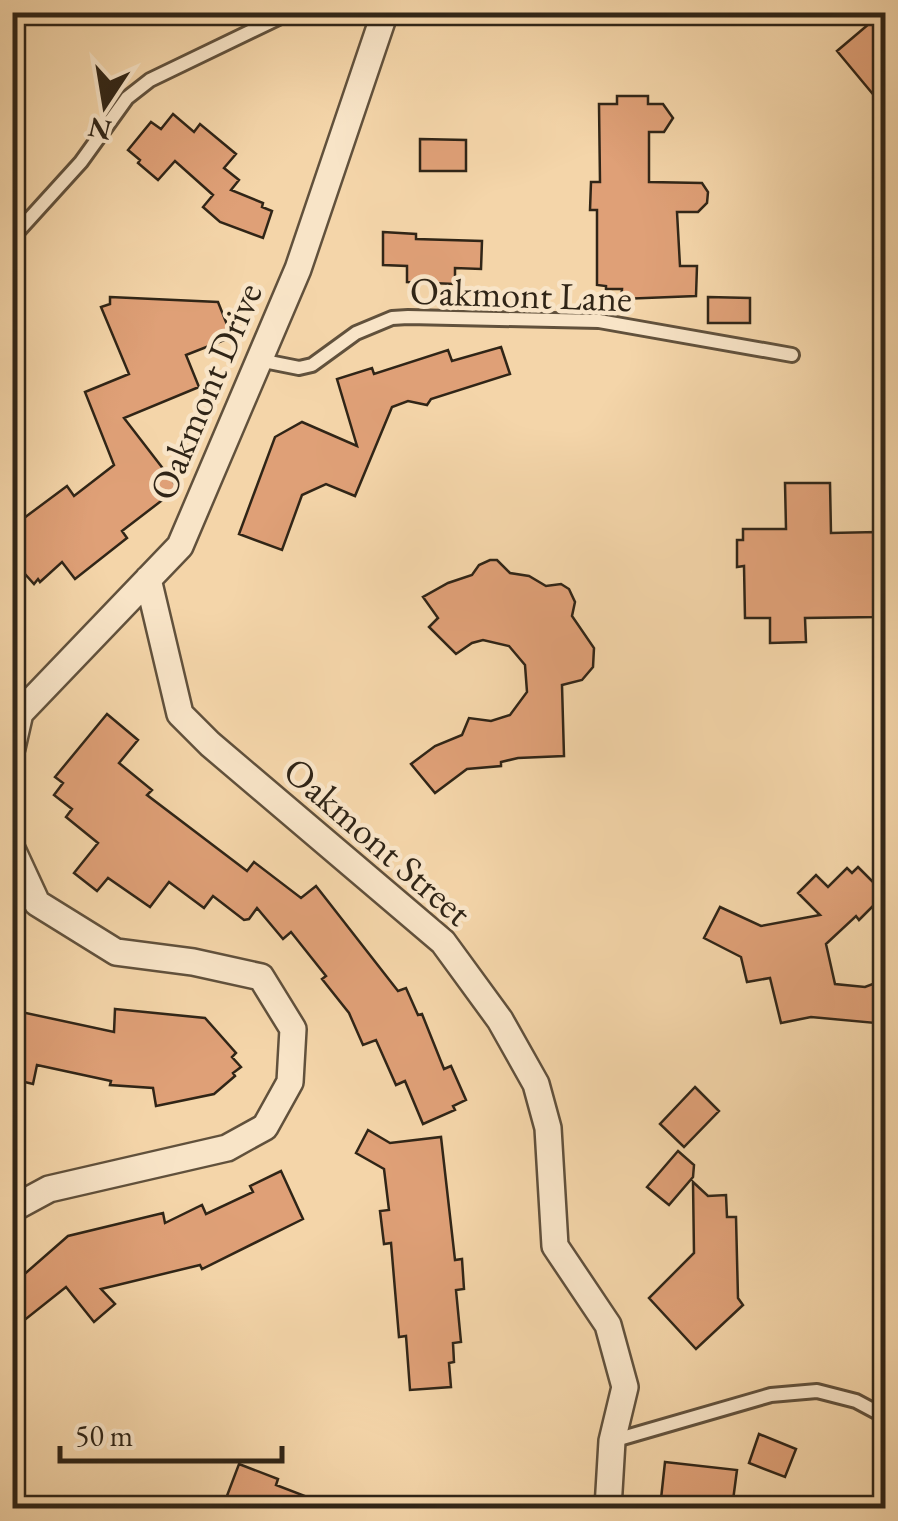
<svg xmlns="http://www.w3.org/2000/svg" width="898" height="1521" viewBox="0 0 898 1521" font-family="'EB Garamond',serif">
<rect width="100%" height="100%" fill="#f4d5a9"/>
<filter id="stains"><feTurbulence type="fractalNoise" baseFrequency=".002" numOctaves="4"/><feColorMatrix values="0 0 0 0 .2 0 0 0 0 .09 0 0 0 0 .02 0 0 0 .5 -.17"/></filter>
<radialGradient id="worn" r=".72"><stop offset=".6" stop-color="#630" stop-opacity="0"/><stop offset="1" stop-color="#630" stop-opacity=".3"/></radialGradient>
<path fill="#dfa077" stroke="#302517" stroke-width="2.5" d="M883,12h3v70l-14,11 -35,-42z
M617,96h31v8h15l10,14 -9,14h-15v50l53,1 6,9 -1,11 -9,9h-21l3,54h17l-1,30 -75,3 1,-10h-16v-3l-9,-1v-75h-7l1,-28h9l-1,-78h18z
M173,114l21,18 6,-8 36,30 -12,14 15,12 -8,10 32,13 -1,4 10,4 -9,27 -43,-16 -17,-15 10,-12 -38,-34 -17,19 -20,-17 2,-3 -12,-10 23,-28 10,7z
M420,139l46,1v31h-46z
M383,232l33,2v5l66,2 -1,28 -26,-1v16l-48,-2v-16l-24,-1z
M110,297l108,5 14,35 -46,18 13,32 -75,31 54,70 -56,43 5,7 -52,41 -13,-17 -22,20 -2,-3 -4,5 -10,-11 -12,10v-56l55,-41 7,10 40,-31 -29,-73 44,-18 -28,-67 9,-3z
M708,297l42,1v25h-42z
M501,347l9,27 -79,25 -4,6 -19,-4 -16,6 -37,89 -29,-12 -24,11 -20,55 -43,-16 36,-97 27,-15 55,24 -20,-67 35,-11 2,6 74,-24 4,11z
M785,483h45l1,50 46,-1 1,85 -73,1 1,24 -36,1v-25h-25l-1,-52 -7,1v-27h6v-11h43z
M490,560h7l13,13 19,3 17,10 15,-2 8,5 6,13 -3,14 22,32 -1,19 -11,13 -20,5 2,71 -46,2 -17,4v4l-34,3 -32,24 -24,-29 24,-18 27,-11 7,-17 22,3 19,-6 17,-23 -2,-27 -16,-19 -26,-6 -11,3 -16,11 -27,-27 9,-9 -15,-21 25,-14 24,-8 7,-10z
M107,714l31,26 -19,23 33,27 -5,5 100,76 7,-9 47,36 15,-12 82,105 8,-3 12,27 4,-1 22,55 7,-3 15,34 -13,6 2,4 -32,14 -18,-43 -9,4 -20,-45 -13,5 -14,-32 -27,-34 4,-3 -35,-44 -8,7 -26,-31 -8,11 -5,1 -31,-24 -9,12 -35,-26 -19,25 -42,-29 -11,13 -23,-18 24,-30 -32,-26 6,-8 -18,-14 9,-12 -8,-6z
M858,867l27,27 -26,26 -3,-4 -30,28 9,40 30,3 21,-8v45l-75,-7 -30,6 -11,-45 -23,4 -6,-25 -37,-19 16,-31 41,19 59,-11 -22,-22 18,-18 12,12 19,-19 5,5z
M115,1009l90,9 31,35 -4,4 9,10 -8,6 2,3 -21,18 -58,12 -3,-18 -43,-3 1,-4 -74,-16 -4,19 -21,-5v-69l102,22z
M695,1087l24,24 -35,36 -24,-23z
M368,1130l22,13 51,-6 14,123 7,-1 2,30 -8,1 5,52 -8,1 1,19 -5,1 2,24 -41,3 -4,-54 -7,1 -8,-94 -7,1 -4,-33 9,-1 -5,-41 -28,-16z
M678,1151l16,14 -1,12 -24,28 -22,-18z
M281,1171l22,48 -101,50 -2,-4 -99,24 14,15 -21,18 -28,-35 -54,43v-45l56,-49 95,-23 2,10 37,-18 4,9 47,-22 -3,-6z
M693,1182l15,14 18,-1 1,22h9l2,81 5,7 -47,44 -47,-51 45,-45z
M759,1434l37,15 -11,28 -36,-14z
M665,1462l72,8 -5,38h-72z
M239,1464l39,15 -2,6 55,21v2h-103l2,-5 -5,-2z"/>
<g fill="none" stroke-linecap="round" stroke-linejoin="round">
<defs>
<path id="lane" d="M12,238l69,-76 46,-64 23,-18 141,-68
M259,360l40,8 13,-3 44,-32 36,-15 16,-1 191,4 193,34
M612,1441l159,-46 46,-4 39,10 30,16"/>
<path id="street" d="M148,579l32,135 30,30 233,198 57,78 36,64 12,44 7,118 53,79 17,62 -13,54 -4,67
M12,748l8,-35 160,-167 118,-277 87,-257
M12,849l25,54 79,49 77,10 68,15 32,52 -3,53 -25,45 -38,21 -178,41 -37,20"/>
</defs>
<use href="#lane" stroke="#61513c" stroke-width="18"/>
<use href="#street" stroke="#61513c" stroke-width="30"/>
<use href="#lane" stroke="#f8e4c7" stroke-width="12"/>
<use href="#street" stroke="#f8e4c7" stroke-width="25"/>
</g>
<g text-anchor="middle" dominant-baseline="central" stroke-width="9" stroke-linejoin="round" paint-order="stroke">
<g font-size="38" fill="#302517" stroke="#f8e4c7">
<text transform="translate(521 294) rotate(2)">Oakmont Lane</text>
<text transform="translate(205 391) rotate(-67)">Oakmont Drive</text>
<text transform="translate(378 841) rotate(41)">Oakmont Street</text>
</g>
</g>
<rect width="898" height="1521" fill="none" stroke="#f4d5a9" stroke-width="50"/>
<rect x="15" y="15" width="868" height="1491" fill="none" stroke="#302517" stroke-width="5"/>
<rect x="25" y="25" width="848" height="1471" fill="none" stroke="#302517" stroke-width="2.5"/>
<g transform="translate(105 105) rotate(192)" stroke="#f8e4c7" stroke-width="8" paint-order="stroke">
<path d="M0-8L18 38L0 25L-18 38Z" fill="#302517"/>
<text y="-15" font-size="28" font-weight="bold" text-anchor="middle" fill="#302517">N</text>
</g>
<path d="M60 1446v15h222v-15" fill="none" stroke="#302517" stroke-width="5"/>
<text x="75" y="1446" font-size="30" fill="#302517" stroke="#f8e4c7" stroke-width="8" paint-order="stroke">50 m</text>
<rect width="100%" height="100%" filter="url(#stains)"/>
<rect width="100%" height="100%" fill="url(#worn)"/>
</svg>
